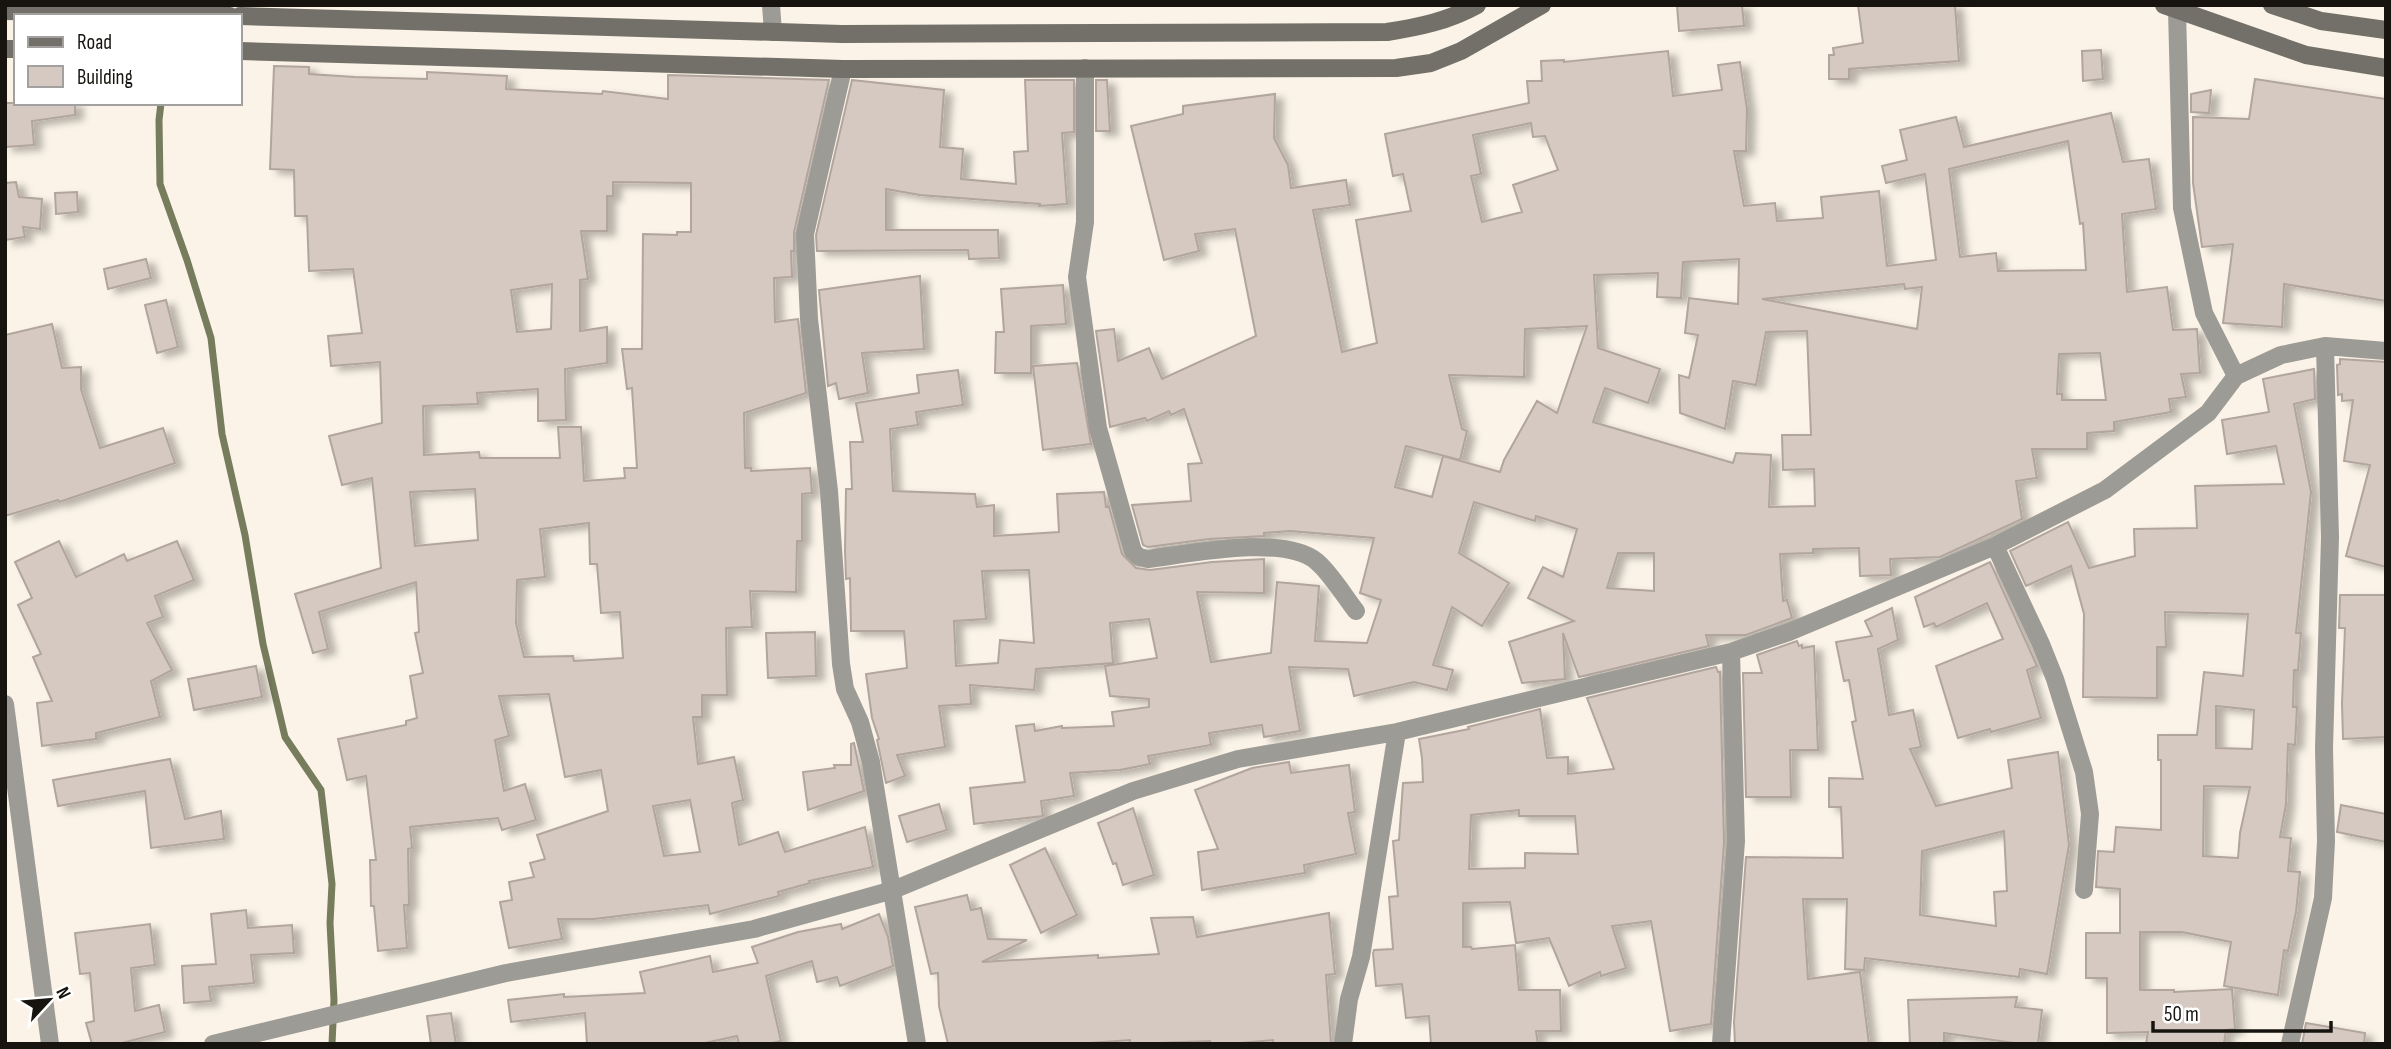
<svg xmlns="http://www.w3.org/2000/svg" width="2391" height="1049" viewBox="0 0 2391 1049" font-family="'Sofia Sans Condensed',sans-serif">
<defs>
<filter id="shadow"><feDropShadow dx="8" dy="4.5" stdDeviation="3.5" flood-color="#0004"/></filter>
</defs>
<rect width="100%" height="100%" fill="#fbf3e7"/>
<g fill="none" stroke-linecap="round" stroke-linejoin="round">
<path stroke="#767c5c" stroke-width="7" d="M161,103l-2,17 1,64 27,76 24,78 11,96 23,101 18,109 22,93 36,53 11,94 -2,39 4,77 -2,44"/>
</g>
<path fill="#d6c9c1" stroke="#b1a59d" stroke-width="2" fill-rule="evenodd" filter="url(#shadow)" d="M1677,5h65l2,21 -65,5z
M1858,5h97l4,56 -110,8v10h-20v-24h5l-1,-7 30,-5z
M2101,50l2,29 -20,2 -1,-30z
M1668,51l5,45 49,-6 -4,-25 22,-3 7,47 -1,42h-12l10,55 31,-3 2,18 46,-3 -2,-21 58,-6 8,75 49,-6 -11,-86 -39,9 -4,-17 25,-6 -7,-30 56,-13 8,30 147,-34 12,49 26,-3 7,50 -34,5 5,78 40,-5 6,43 24,-1 3,44 -19,1 5,23 -17,2 2,13 -57,10v9l-27,2v16h-55l5,29 -21,3 6,38 -82,38 -50,2 1,16 -31,1 -1,-28 -46,1v4l-33,1 3,47 4,-1 5,18 -46,17h-40l3,11 -130,31 -16,-44 2,46 -43,4 -13,-41 65,-21 -46,-23 15,-31 20,10 14,-48 -41,-13 -1,5 -61,-19 -15,51 50,30 -27,43 -30,-19 -19,58 20,5 -6,20 -33,-8 -60,14 -6,-27 -59,-2 11,64 -36,6 -2,-12 -53,8 2,12 -63,11 2,8 -30,6 -50,3 4,23 -33,5 2,15 -69,8 -4,-36 55,-6 -9,-56 18,-2 1,7 27,-5v2l52,-2 -2,-14 37,-5v-8l-39,-3 -5,-30 52,-8 -8,-39 -39,4 3,40 -77,6 -2,21 -64,-5 1,19 -32,2 6,41 -48,8 8,21 -19,7 -9,-43 2,-1 -7,-21 -6,-44 41,-6 -3,-37h-53l-1,-53 -4,1 -1,-28 1,-62h6l-2,-47h13l-7,-39 63,-10 -2,-18 41,-5 5,35 -47,7 2,13 -28,4 3,62 82,3 2,13 17,-2v31l65,-4 -2,-38 47,-2 2,15h3l13,47 14,14 14,2 62,-8 52,-3v34l-67,-1 14,70 60,-9 6,-71 42,4 -4,55 52,2 14,-43 -21,-7 14,-55 -84,-7 -26,2v3l-55,3 -61,8 -5,-2 -11,-40 59,-4 -3,-37 14,-1 -18,-54 -13,6 -2,-4 -22,10 -2,-3 -35,9 -14,-96 18,-2 4,32 31,-13 13,31 94,-43 -21,-107 -40,5 4,17 -35,9 -33,-134 52,-12v-8l92,-12 -1,44 14,27 3,23 55,-8 4,25 -37,5 29,142 35,-9 -21,-123 55,-9 -8,-37 -10,2 -8,-42 144,-31 -2,-22h15l-1,-20 23,-1v2zM1531,123l2,14 12,-1 13,34 -45,15 9,27 -40,10 -11,-46 10,-2 -8,-39zM2068,141l12,83 3,-1 3,47 -88,1 -2,-18 -36,4 -11,-88zM1739,259l-1,45 -49,-6 -4,35 13,2 -9,43 -10,-3 1,38 45,16 8,-48 23,4 10,-53 41,-1 4,104h-29l1,35 31,-1 1,37 -46,1 2,-52 -35,-2 -3,10 -140,-41 12,-34 43,15 12,-34 -62,-21 -4,-73 64,-2 -1,24 24,1 2,-36zM1904,284l1,5 17,-2 -5,42 -155,-30zM1587,326l-30,87 -20,-12 -33,59 -4,12 -57,-16 -11,41 -37,-10 11,-41 54,14 7,-29 -5,-2 -13,-54 75,2 1,-48zM2100,353l6,47h-44v-6h-5l2,-40zM1618,553h36v38l-47,-3zM1029,570l5,73 -34,-3 -2,23 -42,3 -2,-45 32,-2 -4,-48z
M274,66l35,1v7l46,3 72,2v-7l80,4 -1,13 96,5 1,-3 65,8v-24l161,5 -35,152v19h-3l1,26 -18,1 1,44 23,-3 8,74 -62,20 1,55h6v3l59,-3 2,25 -10,1v47h-5l-1,51 -46,-1 2,36 -26,1 1,67h-25v22h-9l5,47 36,-7 9,43 -11,3 7,42 39,-13 7,20 80,-25 8,40 -64,14 1,2 -32,9 1,4 -69,18 -2,-9 -114,14h-36l4,20 -53,9 -9,-46 12,-2 -3,-18 25,-5 -4,-14 15,-4 -8,-24 71,-24 -7,-41 -36,7 -16,-83 -50,2 10,40 -14,4 9,51 21,-7 11,36 -34,10 -4,-12 -88,9 2,21 -4,1 1,56h-5l3,43 -29,3 -4,-45h-3l-1,-46h6l-10,-84 -19,4 -9,-41 68,-14v-4l11,-3 -7,-42 13,-3 -8,-40 4,-1 -3,-50 -97,30 9,37 -15,4 -18,-59 86,-26 -9,-90 -30,7 -13,-49 53,-13 -2,-61 -49,4 -3,-30 34,-3 -9,-64 -44,2 -2,-55h-12l-1,-46 -24,-1zM613,182l78,1v49h-14v3l-34,-1 -1,115h-20l5,40 5,-1 5,80h-13l1,10 -41,3 -3,-54h-23l2,31h-80l-1,-6 -55,3 -1,-49 55,-2 -1,-11 61,-4v32l28,-1 -1,-51 42,-6v-36l-27,4v-51l8,-1 -7,-48h26v-35h6zM552,284l-1,45 -34,3 -6,-42zM475,489l3,51 -63,6 -5,-54zM589,523l1,41h7l4,49 19,-1 3,46 -49,3 -1,-5 -49,1 -8,-34 1,-43 28,-3 -5,-48zM690,800l10,52 -36,4 -11,-50z
M2255,79l131,20v202l-102,-17 -2,43 -59,-4 10,-79 -31,3 -9,-64v-66l56,2z
M852,80l92,10 -4,57 23,2 -2,30 55,5 -2,-32 14,-1 -3,-71h49v52l-12,1 5,71 -28,2 1,-2 -120,-9 -34,-6v41h112l1,28 -30,1 -1,-9 -151,1 -1,-16z
M1096,80h11l3,51h-14z
M2211,90l-2,23 -18,-1v-18z
M5,103h70v12l-43,6 2,24 -29,2z
M16,182l3,15 23,2 -2,30 -17,-2 2,10 -20,3v-57z
M77,192l1,20 -22,2 -1,-21z
M146,259l5,19 -43,11 -4,-20z
M920,276l4,73 -62,4 6,40 -29,6 -3,-16 -8,3 -9,-96z
M1063,285l3,39 -35,2v47h-36l1,-41h8l-3,-43z
M166,300l12,47 -21,6 -12,-48z
M52,324l10,44 19,-1v22l19,59 63,-20 12,35 -116,39 -1,-2 -53,16v-181z
M2340,359l46,3v205l-40,-11 24,-91 -26,-4 9,-61 -11,1v-7l-4,1 -1,-30 3,-1z
M1077,363l14,81 -48,6 -10,-84z
M2314,369l1,30 -21,5 17,88 -15,141h5l-3,37h-4l-1,37h4l-2,38 -7,-1 -2,60 -6,33 11,1 -3,33 12,1 -4,40 -8,39 -4,-1 -6,45 -54,-9 7,-44 -49,-10h-42v58h34v2l58,-3 3,40 -9,1 -2,14h-78l2,-12 -41,1v-55h-21v-45h34v-44l-24,-2 2,-36 16,1 2,-25 45,3v-70h-3v-25h39l7,-63 39,4 5,-62 -83,-2 1,35h-9v51l-74,-1 1,-83 -13,-48 -45,20 -16,-35 58,-29 21,46 46,-12 -1,-27 63,-1 -2,-42 89,-2 -8,-38 -49,8 -5,-34 47,-8 -6,-33zM2216,706l38,4 -2,39 -36,-1zM2204,786l46,1 -10,46 -2,25 -35,-2z
M59,541l17,36 48,-23 3,7 50,-20 17,39 -39,16 8,21 -16,6 25,47 -21,11 9,36 -64,16v6l-54,7 -5,-43 15,-2 -19,-44 8,-3 -23,-49 14,-7 -17,-36z
M1990,562l47,104 -10,4 14,48 -50,14 -1,-3 -32,9 -22,-72 67,-27 -16,-36 -51,24 -2,-4 -10,4 -9,-30z
M2340,595h46v142l-43,2 -1,-36 3,-75h-6z
M1892,608l6,32 -20,9 11,66 24,-5 8,37 -11,2 26,57 76,-18 -4,-28 50,-8 11,93 -22,129 -27,-5 -1,8 -154,-19 -1,12 -19,-1 2,-70h-44l5,80 52,-7 9,72h-134l-1,-22 12,-165 97,1 -2,-51h-12v-29l34,1 -11,-57 4,-1 -7,-41 -5,1 -8,-39 36,-6 -7,-15zM2004,831l3,60 -13,1 2,34 -76,-11 2,-64z
M815,632l1,44 -48,2 -2,-45z
M1797,641l2,5 3,-1v3l12,-2 4,104h-28l1,47h-45l-3,-124h19l-5,-18z
M256,666l6,31 -68,13 -6,-31z
M1716,667l2,5h2l4,171 -13,181 -41,7 -19,-110 -39,5 14,42 -25,8 -1,-4 -31,14 -20,-48 -33,5 -6,-41 -47,1v44h8l1,2 43,-4 4,45h41l1,41h-25l2,13h-107l-2,-28 -23,2 -4,-34 -26,2 -3,-33 1,-3 19,-1 -4,-52 9,-1 -5,-55 6,-1 4,-57 20,-1 -1,-24 -3,-19 50,-10 -1,-2 72,-18 7,49 21,-1v17l46,-5 -27,-71zM1519,810v6h56l3,38 -53,-1v15l-56,1 2,-54z
M854,743l10,48 -56,19 -5,-38 32,-4 -1,-3h17v-21z
M170,759l15,60 36,-8 3,28 -73,9 -6,-57 -87,15 -5,-26z
M1289,762l2,11 58,-8 6,47 -7,1 8,41 -52,11 1,8 -103,17 -4,-38 20,-3 -23,-59 57,-22z
M939,804l8,26 -40,12 -8,-26z
M2341,805l45,9v28l-49,-10z
M1133,808l21,67 -31,10 -7,-22 -3,1 -15,-41z
M1045,848l32,67 -36,18 -31,-68z
M967,895l4,15 10,-2 7,31 39,1 -45,22 116,-7v3l61,-4 -8,-36 42,-1 4,20 132,-24 6,61 -9,1 5,69h-58v-4l-45,4h-17l-1,-3 -80,3v-4l-55,4h-127l-9,-38 -1,-33 -7,1 -16,-67z
M246,910l2,18 44,-3 2,28 -43,2 3,28 -45,4 2,14 -27,2 -2,-37 34,-2 -5,-50z
M879,914l9,23 5,29 -53,20 -3,-9 -20,5 -5,-21 -46,15 15,65 -14,3h-28l-2,-8 -37,8h-113l-2,-31 -74,9 -3,-22 56,-6v3l81,-4 -5,-21 70,-16 3,16 45,-9 -6,-16 46,-15 43,-8 1,5z
M150,924l5,41 -24,3 4,43 24,-6 6,27 -47,12h-26l-6,-21 8,-2 -4,-48 -10,1 -5,-41z
M2017,997l-2,10 27,3 -4,34h-17l-77,-11v11h-34l-2,-44z
M451,1013l5,31h-25l-4,-28z
M2306,1023l59,10 -1,11h-62z"/>
<g fill="none" stroke-linecap="round" stroke-linejoin="round">
<path stroke="#9c9b95" stroke-width="18" d="M771,5l2,27
M2177,10l5,198 22,105 32,63
M1085,68v154l-8,55 21,151 35,123 6,6 9,2c41,-5 135,-25 168,2 13,10 29,36 40,50
M843,69l-38,165 4,85 20,172 12,173 4,25 15,33 11,40 46,282
M1995,546l46,98 14,35 29,93 6,42 -6,76
M5,704l45,340
M213,1044l293,-71 248,-44 139,-39 240,-99 105,-32 159,-27 334,-80 58,-20 206,-86 110,-56 103,-77 28,-37 45,-21 44,-9 61,5
M1343,1044l6,-45 12,-42 36,-225
M1721,1044l15,-203 -5,-189
M2290,1044l33,-146 3,-57 -2,-93 6,-211 -5,-191"/>
<path stroke="#727068" stroke-width="18" d="M2164,5l142,50 80,13
M2272,5l49,16 65,9
M5,11l225,5
M240,16l602,18 545,-2c32,-5 61,-11 90,-27
M5,49h11
M240,51l603,18 553,-1 35,-5 30,-12 81,-46"/>
</g>
<rect width="2391" height="1049" fill="none" stroke="#171410" stroke-width="14"/>
<rect x="14" y="14" width="228" height="91" fill="#ffffff" stroke="#a2a19f" stroke-width="2"/>
<rect x="28" y="37" width="35" height="10" fill="#727068" stroke="#a2a19f" stroke-width="2"/>
<text x="77" y="49" font-size="21" fill="#171410">Road</text>
<rect x="28" y="66" width="35" height="21" fill="#d6c9c1" stroke="#a2a19f" stroke-width="2"/>
<text x="77" y="84" font-size="21" fill="#171410">Building</text>
<g transform="translate(49 1000) rotate(64)" stroke="#ffffff" stroke-width="5" paint-order="stroke">
<path d="M0-5L12 26L0 18L-12 26Z" fill="#171410"/>
<text y="-10" font-size="19" font-weight="bold" text-anchor="middle" fill="#171410">N</text>
</g>
<path d="M2153 1021v10h178v-10" fill="none" stroke="#171410" stroke-width="3.5"/>
<text x="2164" y="1021" font-size="21" fill="#171410" stroke="#ffffff" stroke-width="5" paint-order="stroke">50 m</text>
</svg>
